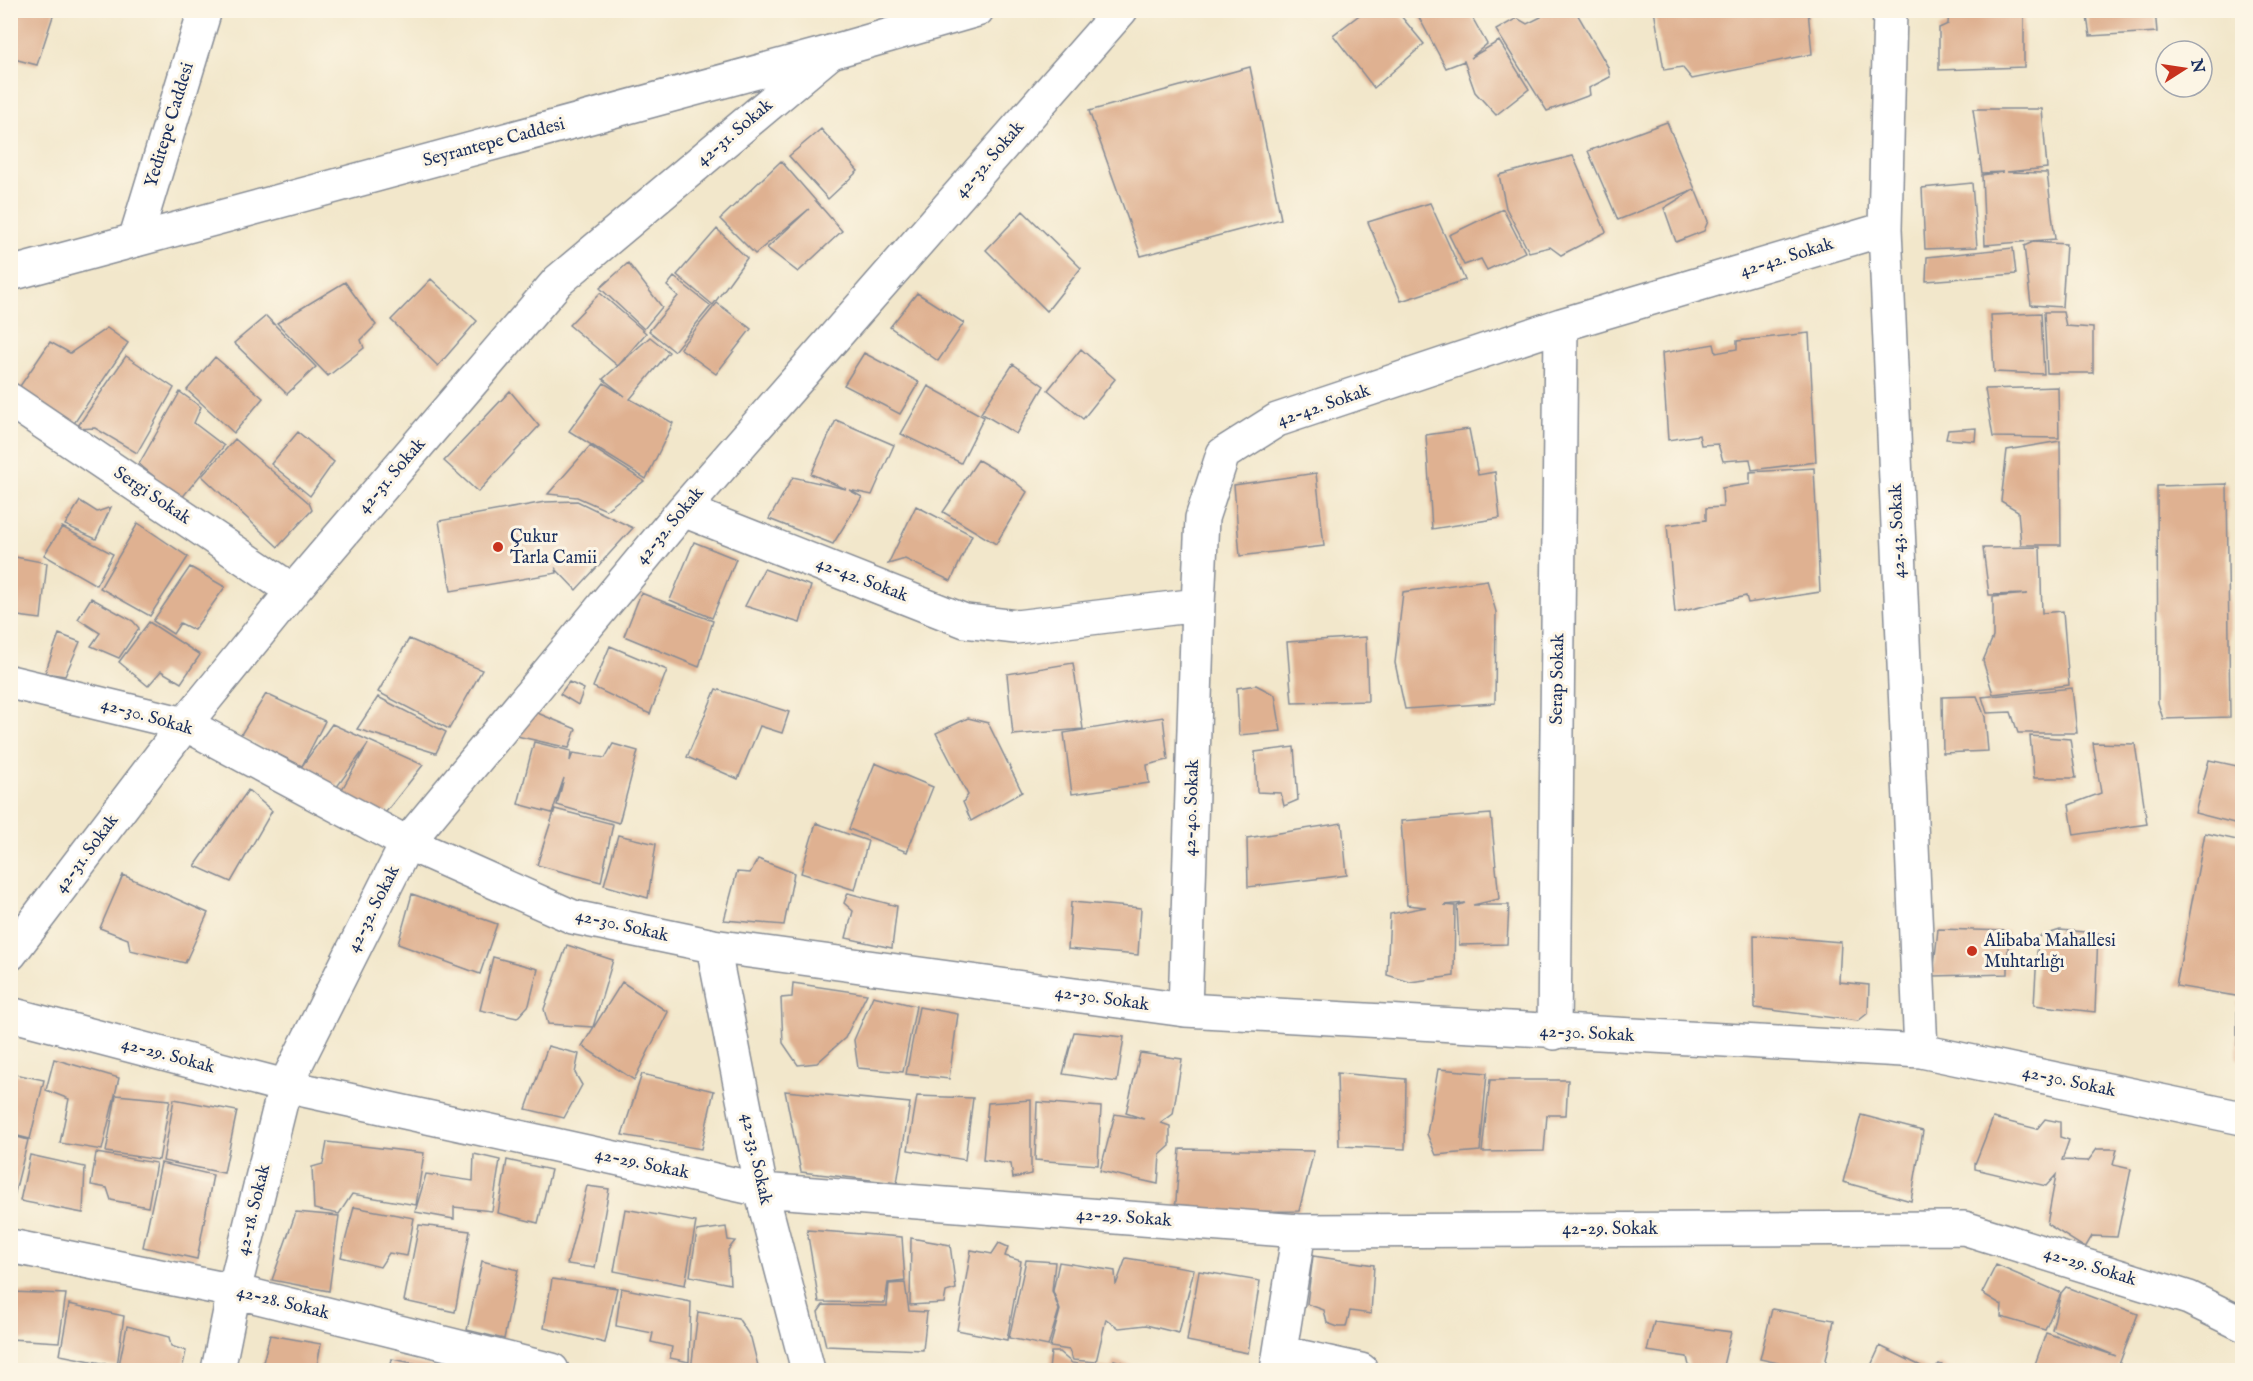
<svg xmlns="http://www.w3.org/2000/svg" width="2253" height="1381" viewBox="0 0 2253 1381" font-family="'IM FELL English',serif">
<rect width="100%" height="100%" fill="#fcf5e5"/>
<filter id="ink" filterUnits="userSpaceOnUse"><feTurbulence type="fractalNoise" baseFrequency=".0167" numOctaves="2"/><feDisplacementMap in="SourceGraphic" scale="12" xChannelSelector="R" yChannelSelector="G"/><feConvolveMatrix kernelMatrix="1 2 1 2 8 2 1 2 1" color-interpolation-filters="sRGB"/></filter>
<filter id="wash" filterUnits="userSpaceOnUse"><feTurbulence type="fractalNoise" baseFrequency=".008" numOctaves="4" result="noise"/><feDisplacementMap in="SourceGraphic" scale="24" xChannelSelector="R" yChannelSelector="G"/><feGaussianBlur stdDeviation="1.35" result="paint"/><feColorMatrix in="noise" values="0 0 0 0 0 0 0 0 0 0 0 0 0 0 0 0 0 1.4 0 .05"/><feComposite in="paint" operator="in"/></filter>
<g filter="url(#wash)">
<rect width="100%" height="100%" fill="#f2e7cb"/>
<g id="blocks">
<path fill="#dfb191" d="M10,10h45l-18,55 -27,-7z
M1366,10h30l28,34 -50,44 -41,-53z
M1415,10h53l19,34 -17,14 29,-17 30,48 -33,26 -21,-23 -11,-31 -18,7z
M1541,10h34l33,57 2,10 -21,11 1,7 -43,16 -51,-81 21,-12 10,6 14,-7z
M1654,10h154l4,44 -120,25 -10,-12 -18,3z
M1949,10h75v57l-85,3v-42l9,-4z
M2086,10h69l2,22 -67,4z
M1250,67l31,152 -140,37 -52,-145z
M1973,109h69l5,59 -40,4 40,1 8,66 -70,6 -3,-70 21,-3 -21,1z
M1667,122l28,67 13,32 -4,10 -28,11 -12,-34 31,-19 -77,31 -30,-69z
M821,129l37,42 -30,28 -39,-43z
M1573,156l33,76 -45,23 -11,-8 -21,5 -23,-44 -7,-33z
M781,161l61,70 -44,41 -31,-24 42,-39 -54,45 -35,-35z
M1972,183l5,64 -52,2 -3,-61z
M1430,203l35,77 -64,21 -33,-79z
M1503,209l22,43 -38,18 -6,-11 -17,6 -15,-30z
M1023,211l58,57 -34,43 -61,-61z
M717,229l30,29 -34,47 -36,-30z
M2033,242l33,2 -4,63 -31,-2 -7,-59z
M2013,248l3,26 -90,7 1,-24z
M628,263l34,44 -18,22 -44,-41z
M674,277l37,29 -37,45 -25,-20 29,-35 -11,-10z
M431,279l46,42 -39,45 -47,-46z
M345,282l31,43 -15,15 3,8 -36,28 -51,-53z
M600,293l46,40 -28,33 -49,-41z
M917,293l47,30 -26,38 -48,-34z
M717,303l34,26 -35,45 -36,-26z
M2044,312h19l3,14 27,2v45h-46z
M2041,313l3,61 -50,-2 -3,-57z
M266,316l50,51 -29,27 -53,-51z
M107,328l21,15 -55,82 -57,-33 34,-50 20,11z
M1809,333l7,129 -64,8 -2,-11 -27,2 -5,-17 -17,1 -2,-10 -31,5 -6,-87 52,-9 2,9 21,-4v-8z
M650,337l19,15 -39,47 43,24 -27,56 -77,-48 35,-48 21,13 -22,-17z
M1081,349l34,30 -32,40 -35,-29z
M864,353l55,29 -19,32 -56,-29z
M126,356l48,32 -37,65 -42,-25 -19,1z
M215,357l48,41 -29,35 -47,-43z
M1013,364l31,22 -28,48 -35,-21z
M928,386l56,31 -23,46 -60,-29z
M2058,387l1,51 -66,-1 -8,-48z
M510,391l29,35 -61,66 -34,-31z
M180,392l21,15 -7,16 30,23 -43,53 -42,-35z
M836,420l58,25 -22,50 -23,-5 13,7 -29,47 -64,-25 24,-42 53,12 -35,-15z
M1976,428l-1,13 -29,-2 2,-9z
M1469,429l9,46 17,-3 5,46 -68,11 -6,-94z
M298,432l36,30 -24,34 -39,-32z
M235,439l74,64 3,7 -34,37 -76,-71z
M2060,441l1,104h-40l-3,-34 -17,-10 6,-51z
M590,446l54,35 -38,29 -29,-13 -29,-3z
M978,460l35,20 14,12 -31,52 -53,-32z
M1814,468l6,124 -72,11 -2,-7 -71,17 -8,-88 39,-5v-12l17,-1 -1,-19 28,-4v-12z
M1316,473l8,73 -84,10 -6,-71z
M2227,484l3,233 -67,2 -5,-16 -1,-217z
M80,501l17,11 14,-5 -15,32 -31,-14z
M577,501l56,27 -57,62 -20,-21 1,4 -106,18 -12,-70 106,-19z
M916,506l56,29 -21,46 -46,-22 -17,5z
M138,523l50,34 -38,59 -50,-28z
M62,527l51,27 -17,31 -52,-30z
M694,542l42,17 -24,59 -42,-18z
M2040,547l2,66 21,-2 6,74 -76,9 -10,-33 10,-24v-40l35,-3 -39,1 -6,-47z
M10,556l37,7 -6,56 -31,-4z
M190,567l35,20 -31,43 -14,-7 -7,11 -20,-13z
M764,569l47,17 -11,37 -55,-17z
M1487,580l9,32 -1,91 -90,6 -10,-46 8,-71z
M641,593l72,28 -14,46 -75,-31z
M91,598l42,23 6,7 -20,30 -28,-12 9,-13 -22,-14z
M149,622l51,33 -19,28 -20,-12 -13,15 -29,-24z
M59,634l21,8 -15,34 -20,-3z
M1366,637l2,64 -76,2 -5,-61z
M409,639l73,31 -33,59 -71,-37z
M610,646l57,24 -17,44 -57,-27z
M1073,663l10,66 -70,6 -6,-61z
M569,682l15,7 -6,16 -18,-11z
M1256,685l19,10 6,36 -42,4 -2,-47z
M2072,688l5,45h-59l-7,-21 -24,1 -5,-16z
M716,689l73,23 -7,21 -22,-7 -22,53 -51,-22z
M266,694l59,27 -23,45 -62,-30z
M1977,696l8,21 3,34 -45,2 -1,-56z
M378,697l68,35 -10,21 -79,-24z
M535,712l41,17 -7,19 -52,-12z
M1163,717l5,43 -21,5 2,18 -77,11 -8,-61z
M968,718l20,5 34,69 -51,29 -8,-19 5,-7 -32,-62z
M332,724l91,41 -41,52 -45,-19 31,-54 -37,51 -31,-18 2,-11z
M2030,736l40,3 6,39h-42z
M534,742l37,9 -1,10 3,-8 32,5 8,-14 25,7 -19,72 -62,-18 7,-27 -12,35 -34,-9z
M2093,743l42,1 12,80 -73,11 -5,-30 32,-12z
M1294,747l4,53 -14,6 -3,-13 -24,-1 -2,-40z
M2209,760l33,7v58l-47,-12z
M875,763l58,24 -26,65 -58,-23z
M248,790l24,21 -41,71 -36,-16z
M555,809l58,15 -12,58 -64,-17z
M1491,814l8,85 -26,6h36l-2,39 -48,1 -2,-39 8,-3 -21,2 11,1 -1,70 -44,6 -23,-7 3,-61 36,-7 -19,-2 -6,-84z
M816,823l52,18 -13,49 -54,-17z
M1342,823l5,52 -99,12 -1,-49z
M2205,833l37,8v156l-66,-11z
M618,835l38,9 -8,54 -44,-13z
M758,859l36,14 -10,52 -60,-5 13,-48 13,1z
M123,875l85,38 -23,50 -55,-13 -2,-11 -28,-11z
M848,893l49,13 -5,42 -46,-10 7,-27 -9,-8z
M412,894l85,30 -17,50 -82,-30z
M1071,902l70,6 -3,47 -70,-6z
M1938,929l70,2v43l-75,2z
M2060,930l38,3 -3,79 -61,-7 4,-68z
M1754,935l87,7 -2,40 30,3 -1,28 -10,8 -103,-13z
M567,945l46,15 -20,67 -45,-3 -4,-15z
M493,957l45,12 -9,36 -12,13 -37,-8z
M622,982l46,30 -34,68 -52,-34z
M793,983l74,11 -22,44 -28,25 -19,2 -15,-22 -2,-45 11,-1z
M873,996l43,10 -13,66 -45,-4 -4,-28z
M2237,1002l5,1v57l-5,-1z
M919,1007l39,7 -9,65 -43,-5z
M1074,1032l50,5 -7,45 -54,-8z
M548,1046l31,8 -4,19 7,12 -18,33 -38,-9z
M1140,1053l42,6 -9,55 -12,9 9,3v20l-10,9 -2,29 -58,-13 15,-57 29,5 -18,-6z
M54,1059l65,19 -17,72 -42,-7 9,-44 -23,-9z
M1438,1069l49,4 -7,78 -44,4 -9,-21z
M10,1073l34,7 -14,59 -20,-5z
M1337,1073l69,6 -1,70 -66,-3z
M642,1074l72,17 -13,58 -79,-14z
M1490,1080h78l-2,35h-19l-3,36 -62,1z
M785,1091l125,12 -13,80 -96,-11z
M116,1095l54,5 -11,60 -53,-8z
M917,1096l56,2 -8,62 -57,-10z
M174,1099l63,12 -13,62 -61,-12z
M1031,1100v74l-18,4 -2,-14 -28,-4 5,-57z
M1037,1102l64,5 -3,58 -63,-5z
M1861,1115l62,16 -12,70 -68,-19z
M1993,1118l44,11 8,-10 15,3v15l9,3 -7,20 26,1 9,-12h20l-4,16 18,4 -14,68 -25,-1 -7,12 -38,-24 9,-49 -10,11 -71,-17v-5z
M10,1135l18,5 -14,56 -4,-1z
M327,1142l97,11 -8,52 -64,-11 -13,20 -25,-5 -2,-42 11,-3z
M1180,1149l134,2 -15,60 -124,2z
M96,1153l60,10 -8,44 -37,-7 -4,-12 -16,-3z
M474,1154l26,6 -8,51 -38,-4v12l-39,-7 11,-38 47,7z
M30,1155l55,12 -2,46 -63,-12z
M507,1160l44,10 -13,53 -40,-10z
M161,1163l52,12 -16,84 -54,-12z
M587,1186l22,3 -14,79 -28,-4z
M354,1207l60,11 -7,38 -18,-3 -9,14 -39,-10z
M625,1209l71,13 -11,63 -71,-14z
M296,1212l43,4 -10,75 -57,-11z
M419,1225l51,6 -15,81 -51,-11z
M726,1227l2,13 7,1 -7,9 2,34 -40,-8 7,-45z
M807,1230l95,7 3,44 -17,2 -3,20 -66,-1z
M911,1238l39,7 6,44 -10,3 -2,11 -34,2z
M999,1243l9,4 -3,9 16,5 -14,79 -50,-10 14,-80 21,4z
M1313,1256l61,9 -3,49 -21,-3 -4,16h-8l-11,-4 -3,-13 -17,-6z
M1126,1258l68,11 -15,64 -33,-8 -27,3 -13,-9 -10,43 -23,-2 -4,-10 -19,-3 10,-37 -7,-19 6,-29 56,9 1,14z
M1026,1260l29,2 -3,29 7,19 -11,36 -39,-8z
M482,1261l36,9 -14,69 -37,-9z
M1996,1265l65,28 -16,37 -44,-13 1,-12 -20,-12z
M1199,1271l61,10 -12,72 -61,-12z
M552,1279l65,9 -12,55 -61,-15z
M905,1283l4,28 18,1 -4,38 -97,-4 -8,-34 5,-7 64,1 2,-22z
M2066,1287l72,27 -21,56h-84l13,-37 70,23 -64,-26 9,-37z
M621,1288l70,14 -2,60 -19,-4 2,-11 -21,-5 2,-9 -37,-7z
M10,1292l56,2 -7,48 -49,-3z
M69,1304l55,12 -7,50 -57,-11z
M1772,1309l62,11 -10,50h-14l-50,-11z
M698,1312l40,6 13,20 8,32h-68z
M1654,1322l77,10 -9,38h-32l-3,-13 -40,-6z
M127,1326l42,11 2,9 15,5 -4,19h-64z
M270,1335l51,9 -5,26h-55z
M1880,1346l49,24h-60z
M1051,1352h8l13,11 39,5 3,-8 32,10h-97z
M392,1359l52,10v1h-54z
M1939,1364l14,6h-19z"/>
</g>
</g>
<g filter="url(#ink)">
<use href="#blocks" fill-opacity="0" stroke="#868b94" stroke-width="1.5"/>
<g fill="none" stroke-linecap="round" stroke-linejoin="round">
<defs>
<path id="minor" d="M1890,10l-5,219 36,822
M135,240l70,-230
M10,400l283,191
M683,510l282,111 51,6 182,-22 4,-87 21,-64 54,-34 284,-95 324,-96
M10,682l175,42 222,119 166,74 140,29 472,64 736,41 321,67
M713,946l48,244 47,180
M10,954l175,-230 108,-133 265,-310 273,-229
M1185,1010l13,-405
M10,1014l275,72 476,104 538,41 665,-3 225,70 53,26
M1554,1033l7,-708
M10,1246l224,45 318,79
M1280,1352l81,18
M218,1370l16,-79 51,-205 122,-243 276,-333 438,-500
M1277,1370l22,-139"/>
<path id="tertiary" d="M10,274l821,-222 146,-42"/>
</defs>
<use href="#minor" stroke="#868b94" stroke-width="36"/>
<use href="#tertiary" stroke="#868b94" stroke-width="36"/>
<use href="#minor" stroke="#fff" stroke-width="33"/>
<use href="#tertiary" stroke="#fff" stroke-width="33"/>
</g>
</g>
<g fill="#c8321e" stroke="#fcf5e5" stroke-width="2">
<circle cx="498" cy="547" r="6"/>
<circle cx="1972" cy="951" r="6"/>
</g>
<g text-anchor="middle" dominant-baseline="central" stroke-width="6" stroke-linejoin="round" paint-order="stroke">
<g font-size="18" fill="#1b2f5e" stroke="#fcf5e5">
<text transform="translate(170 125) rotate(-73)">Yeditepe Caddesi</text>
<text transform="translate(735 133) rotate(-40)">42-31. Sokak</text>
<text transform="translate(494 143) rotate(-15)">Seyrantepe Caddesi</text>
<text transform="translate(990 160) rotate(-49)">42-32. Sokak</text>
<text transform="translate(1787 258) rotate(-17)">42-42. Sokak</text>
<text transform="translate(1324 406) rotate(-19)">42-42. Sokak</text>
<text transform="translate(392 476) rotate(-49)">42-31. Sokak</text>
<text transform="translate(152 496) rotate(34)">Sergi Sokak</text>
<text transform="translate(670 526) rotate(-50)">42-32. Sokak</text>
<text transform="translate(1898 531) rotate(-92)">42-43. Sokak</text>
<text transform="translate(862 580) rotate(21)">42-42. Sokak</text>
<text transform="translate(1558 679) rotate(-89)">Serap Sokak</text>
<text transform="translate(147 717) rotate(16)">42-30. Sokak</text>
<text transform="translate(1192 808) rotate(-88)">42-40. Sokak</text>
<text transform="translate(87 854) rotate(-53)">42-31. Sokak</text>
<text transform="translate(374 909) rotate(-63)">42-32. Sokak</text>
<text transform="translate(622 926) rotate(13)">42-30. Sokak</text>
<text transform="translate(1102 999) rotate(8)">42-30. Sokak</text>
<text transform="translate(1587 1034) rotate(3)">42-30. Sokak</text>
<text transform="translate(168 1056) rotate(15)">42-29. Sokak</text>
<text transform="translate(2069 1082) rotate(12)">42-30. Sokak</text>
<text transform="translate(756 1159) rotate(78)">42-33. Sokak</text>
<text transform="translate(642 1164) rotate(12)">42-29. Sokak</text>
<text transform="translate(254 1210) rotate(-76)">42-18. Sokak</text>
<text transform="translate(1124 1218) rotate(4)">42-29. Sokak</text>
<text x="1610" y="1229">42-29. Sokak</text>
<text transform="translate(2090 1267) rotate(17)">42-29. Sokak</text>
<text transform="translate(283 1303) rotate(14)">42-28. Sokak</text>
</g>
<g font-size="18" fill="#1b2f5e" stroke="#fcf5e5" text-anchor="start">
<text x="510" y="537">Çukur<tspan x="510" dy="21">Tarla Camii</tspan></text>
<text x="1984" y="941">Alibaba Mahallesi<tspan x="1984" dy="21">Muhtarlığı</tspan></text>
</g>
</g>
<rect width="2253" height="1381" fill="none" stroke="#fcf5e5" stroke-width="36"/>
<g transform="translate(2184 69) rotate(78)"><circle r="28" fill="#fcf5e5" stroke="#a2a6af" stroke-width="1.5"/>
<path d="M0-4.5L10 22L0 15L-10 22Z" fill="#c8321e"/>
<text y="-9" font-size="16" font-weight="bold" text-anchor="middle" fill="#1b2f5e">N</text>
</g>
</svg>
